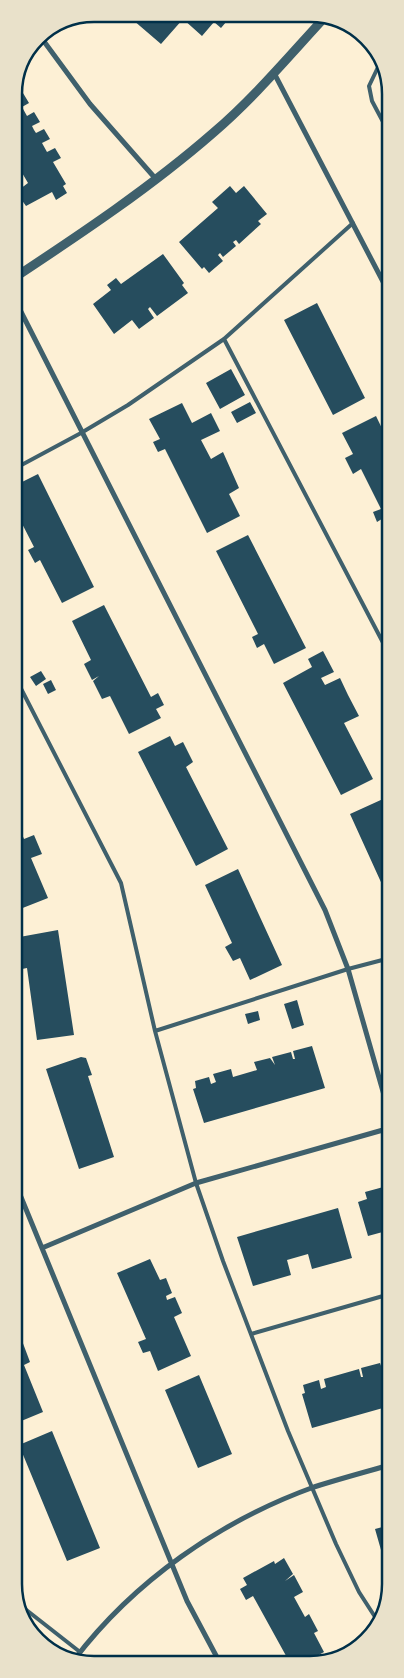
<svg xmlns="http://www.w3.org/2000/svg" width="404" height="1678" viewBox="0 0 404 1678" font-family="Raleway,sans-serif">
<rect width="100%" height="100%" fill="#fdf0d5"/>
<path fill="#264d5e" d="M126,14l55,1h51l-11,13 -7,-6 -12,14 -19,-17 -22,25z
M23,93l6,10 -7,4 5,9 7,-4 6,10 -8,4 2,4 2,3 8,-4 6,10 -8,4 5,9 8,-4 6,10 -8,4 13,22 -3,2 4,7 -11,7 -4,-8 -26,14 -10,-14 12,-9 -14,-24v-65l2,3z
M230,186l6,7 8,-7 23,28 -9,7 3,3 -22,20 -3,-4 -3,2 3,4 -13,11 -3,-4 -2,2 5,6 -14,12 -5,-6 -2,2 -23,-27 39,-34 -6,-6z
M163,254l21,29 -2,2 6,8 -31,23 -7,-9 -2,2 6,9 -15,11 -7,-9 -18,14 -21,-30 18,-14 -4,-5 9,-7 5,6z
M317,303l48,95 -32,17 -49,-95z
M231,369l14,26 -25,14 -14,-26z
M250,402l6,11 -19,10 -6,-11z
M182,403l10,20 19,-10 9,18 -19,9 10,19 12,-7 16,36 -10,6 11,22 -33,17 -42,-84 -7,3 -5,-10 7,-3 -11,-20z
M376,416l14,29v81l-5,-9 -8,5 -4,-10 8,-3 -20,-40 -8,5 -8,-16 8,-4 -11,-21z
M38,474l56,113 -32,16 -22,-43 -5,3 -7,-13 6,-3 -20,-39v-22z
M248,535l58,113 -32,16 -10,-20 -7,4 -5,-11 6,-3 -42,-83z
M104,605l47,92 7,-4 6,12 -8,4 5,9 -32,16 -19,-38 -8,3 -9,-18 6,-5 -7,4 -8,-16 7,-4 -19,-39z
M323,651l11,21 -13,6 4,7 15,-7 8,17 11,21 -15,7 29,56 -32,16 -58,-112 29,-16 -4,-8z
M41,671l5,8 -10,7 -6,-9z
M51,680l5,10 -8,4 -5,-10z
M170,736l5,10 8,-4 10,20 -7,5 42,82 -32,17 -58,-114z
M383,799l7,15v88l-40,-88z
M14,806l4,10 -3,1 9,22 10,-4 8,19 -11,4 17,40 -33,13z
M238,869l44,96 -32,15 -10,-22 -7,3 -8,-14 7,-4 -27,-58z
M58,930l16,105 -37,5 -10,-72 -10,2 -3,-32z
M297,1000l7,25 -12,4 -8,-25z
M258,1011l2,9 -12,4 -3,-10z
M312,1046l13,42 -121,35 -11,-34 3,-1 -1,-7 14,-4 2,7 5,-2 -3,-8 18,-5 2,8 24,-7 -3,-8 16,-4 5,7 -3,-8 19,-5 2,7h2l-2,-8z
M81,1057l5,1 6,17 -4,1 26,81 -35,12 -33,-100z
M387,1186l3,6v38l-22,6 -10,-34 9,-3 -2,-7z
M338,1208l14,50 -40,11 -4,-15 -21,6 4,15 -38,11 -16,-49z
M150,1259l10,21 6,-2 6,15 -6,3 1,4 8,-3 7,16 -8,4 17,39 -33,15 -8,-20 -7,2 -5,-11 8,-3 -29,-66z
M21,1338l9,24 -6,3 19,47 -29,12v-83z
M380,1363l10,29v14l-78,22 -10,-34 3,-1 -2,-8 16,-5 2,9 5,-2 -2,-8 35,-10 2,8h2l-2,-9z
M199,1375l33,79 -34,14 -33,-78z
M52,1431l48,117 -33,13 -48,-116z
M390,1525v37l-5,2 -10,-35z
M284,1558l9,16 -8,7 9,-6 9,17 -9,5 11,20 4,-3 9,17 -4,2 10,19 -20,11h-14l-37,-67 -7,4 -6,-11 7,-4 -4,-7 31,-17 1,3z"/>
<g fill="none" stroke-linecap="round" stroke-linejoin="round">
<path stroke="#3f606c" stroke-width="4" d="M380,63l-11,23 3,15 18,34
M224,339l166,317
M14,469l67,-36 47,-28 96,-66 129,-116
M14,675l107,208 34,148 41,152 27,78 65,170 48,113 23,48 18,28
M155,1031l193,-62 42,-11
M251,1334l139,-40
M20,1605l60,47"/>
<path stroke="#3f606c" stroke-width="5" d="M40,36l50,68 65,74
M274,73l116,222
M14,298l311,612 23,59 42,147
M14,1180l173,421 33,62
M42,1248l154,-65 194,-55
M74,1660c60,-79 146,-139 240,-173 25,-8 51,-15 76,-22"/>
<path stroke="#3f606c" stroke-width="9" d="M14,278c68,-45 137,-91 199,-145 41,-35 76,-77 113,-117"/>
</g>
<path d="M0 0H404V1678H0ZM94 22H310A72 72 0 0 1 382 94V1584A72 72 0 0 1 310 1656H94A72 72 0 0 1 22 1584V94A72 72 0 0 1 94 22Z" fill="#e9e1ca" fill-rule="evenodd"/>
<path fill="none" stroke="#003049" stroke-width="2.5" d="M94 22H310A72 72 0 0 1 382 94V1584A72 72 0 0 1 310 1656H94A72 72 0 0 1 22 1584V94A72 72 0 0 1 94 22Z"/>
</svg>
